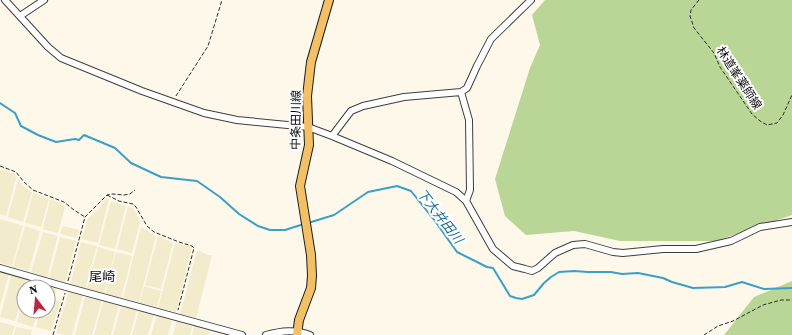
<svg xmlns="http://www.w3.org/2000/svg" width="792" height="335" viewBox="0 0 792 335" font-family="'Source Serif 4','Noto Sans JP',serif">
<rect width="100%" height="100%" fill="#fef8ea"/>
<path fill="#f2ebcc" d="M0,170l15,4 1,5 -10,37 -6,-2z
M18,179l6,8 8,5 -9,30 -15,-5z
M33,193l16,6 -8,28 -16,-4z
M106,198l3,1 -11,44 -16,-4 6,-21 9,-7z
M50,199l11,4 4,4 -7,26 -15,-4z
M111,201l15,5 -11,43 -16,-4z
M128,206l6,3 6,13 -8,31 -15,-4z
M0,219l23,7 -11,40 -12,-3z
M25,226l15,5 -11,40 -16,-4z
M63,226l16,4 -2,8 -17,-4z
M141,227l15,9 -17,66 -16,-4z
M43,232l15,4 -11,41 -16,-5z
M158,236l15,7 -12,46 -16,-4z
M60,237l16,4 -11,41 -16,-4z
M81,242l16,4 -12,43 -15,-4z
M175,243l17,4 -16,65 -18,-4z
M98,247l17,5 -11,42 -17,-5z
M197,250l11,5h4l-16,63 -16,-4z
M116,252l16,4 -11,42 -16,-4z
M0,271l9,3 -9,32z
M12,274l15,5 -12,42 -15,-4z
M47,285l10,2 -3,12 6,3 -9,29 -15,-4 4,-16h8z
M144,286l17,5 -4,16 -17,-4z
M69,291l14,4 -11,40h-8l-8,-2z
M87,295l15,5 -10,35h-17l10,-38z
M24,299v12h13l-4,16 -16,-5z
M105,301l14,4 -8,30h-17l9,-33z
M121,306l16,4 -7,25h-17z
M139,311l15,3 -6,21h-16z
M157,315l15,6 -4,14h-17z
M177,321l15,6 -2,8h-17z
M0,322l15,4 -3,9h-12z
M194,326l16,5 -1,4h-17z
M16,327l16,3 -1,5h-17z"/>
<path fill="#bad696" d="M545,0h247v215l-76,26h-96l-46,-10 -48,4 -21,-19 -10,-37 35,-111 10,-23 -8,-30z
M792,281v54h-68l30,-38z"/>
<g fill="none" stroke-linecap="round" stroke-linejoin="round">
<path stroke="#3ba0c7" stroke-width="2" d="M0,103l15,10 6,13 17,9 18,7 19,-3 4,1 5,-5 31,13 16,15 30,14 36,4 23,16 19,17 19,12 12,4h15l19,-6
M308,223l26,-8 34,-23 29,-6 14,5 24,30 22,31 30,15 6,1 17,28 6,2 6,1 12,-4 10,-12 7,-6 8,-5 15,-1 14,1h23l11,2 16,-1 25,5 9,4 21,6 32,-1 17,-5 22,7 28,-1"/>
<defs>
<path id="minor" d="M5,0l43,47 13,11 81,33 62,22 33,7 71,7 24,9 60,25 64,31 10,9 27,48 20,17 12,3 7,2 6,-3 17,-15 18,-8 12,-1 28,8 10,1 40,-4h33l35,-8 29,-14 32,-5
M20,16l24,-16
M461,92l8,28 1,70 -4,11
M332,136l19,-25 12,-5 41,-9 57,-5 6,-4 10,-22 14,-27 40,-39
M0,268l66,19 176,48
M266,335c15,-4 29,-6 44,0"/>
<path id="major" d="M297,335l2,-15 12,-32 1,-12 -1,-21 -11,-69 9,-41 -2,-49 4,-34 18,-62"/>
</defs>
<use href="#minor" stroke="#3e3e3e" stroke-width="8"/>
<use href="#major" stroke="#1c1c1c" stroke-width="10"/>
<path stroke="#2d2d2d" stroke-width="1" stroke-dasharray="4 2" stroke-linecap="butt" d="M699,0l-8,10 -1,6 4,12 20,25 6,14 32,47 8,7 7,4 10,-2 6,-8 9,-20
M176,96l32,-50 14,-46
M0,166l16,6 8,10 9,8 31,12 10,8 11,7
M107,195l12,6 14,3 3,3 11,19 7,6 25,10 13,4 2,2 -16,62
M68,281l17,-64 22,-22 5,-1 12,1 6,-1 5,-4
M53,335l12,-42
M704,335l14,-9 15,-5 30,-16 18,-5h11"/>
<use href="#minor" stroke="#fff" stroke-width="6"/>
<use href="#major" stroke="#f3c065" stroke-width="8"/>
</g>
<g text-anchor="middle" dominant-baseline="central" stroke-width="4" stroke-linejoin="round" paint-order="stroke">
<g font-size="12" fill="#0b0b0b" stroke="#fff">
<text transform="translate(739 78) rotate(57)">林道峯薬師線</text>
<text transform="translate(296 120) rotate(-89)">中条田川線</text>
</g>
<g font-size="13" font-style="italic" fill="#1b6f97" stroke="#fff">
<text transform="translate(440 216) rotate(52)">下大井田川</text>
</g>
<g font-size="13" fill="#0b0b0b" stroke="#fff">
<text x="102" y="276">尾崎</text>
</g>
</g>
<g transform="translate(36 299) rotate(344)"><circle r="19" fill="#ffffff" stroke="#9d9d9d"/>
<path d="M0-3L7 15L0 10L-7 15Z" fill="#b52a41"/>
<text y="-6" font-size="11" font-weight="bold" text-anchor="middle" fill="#0b0b0b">N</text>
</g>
</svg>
